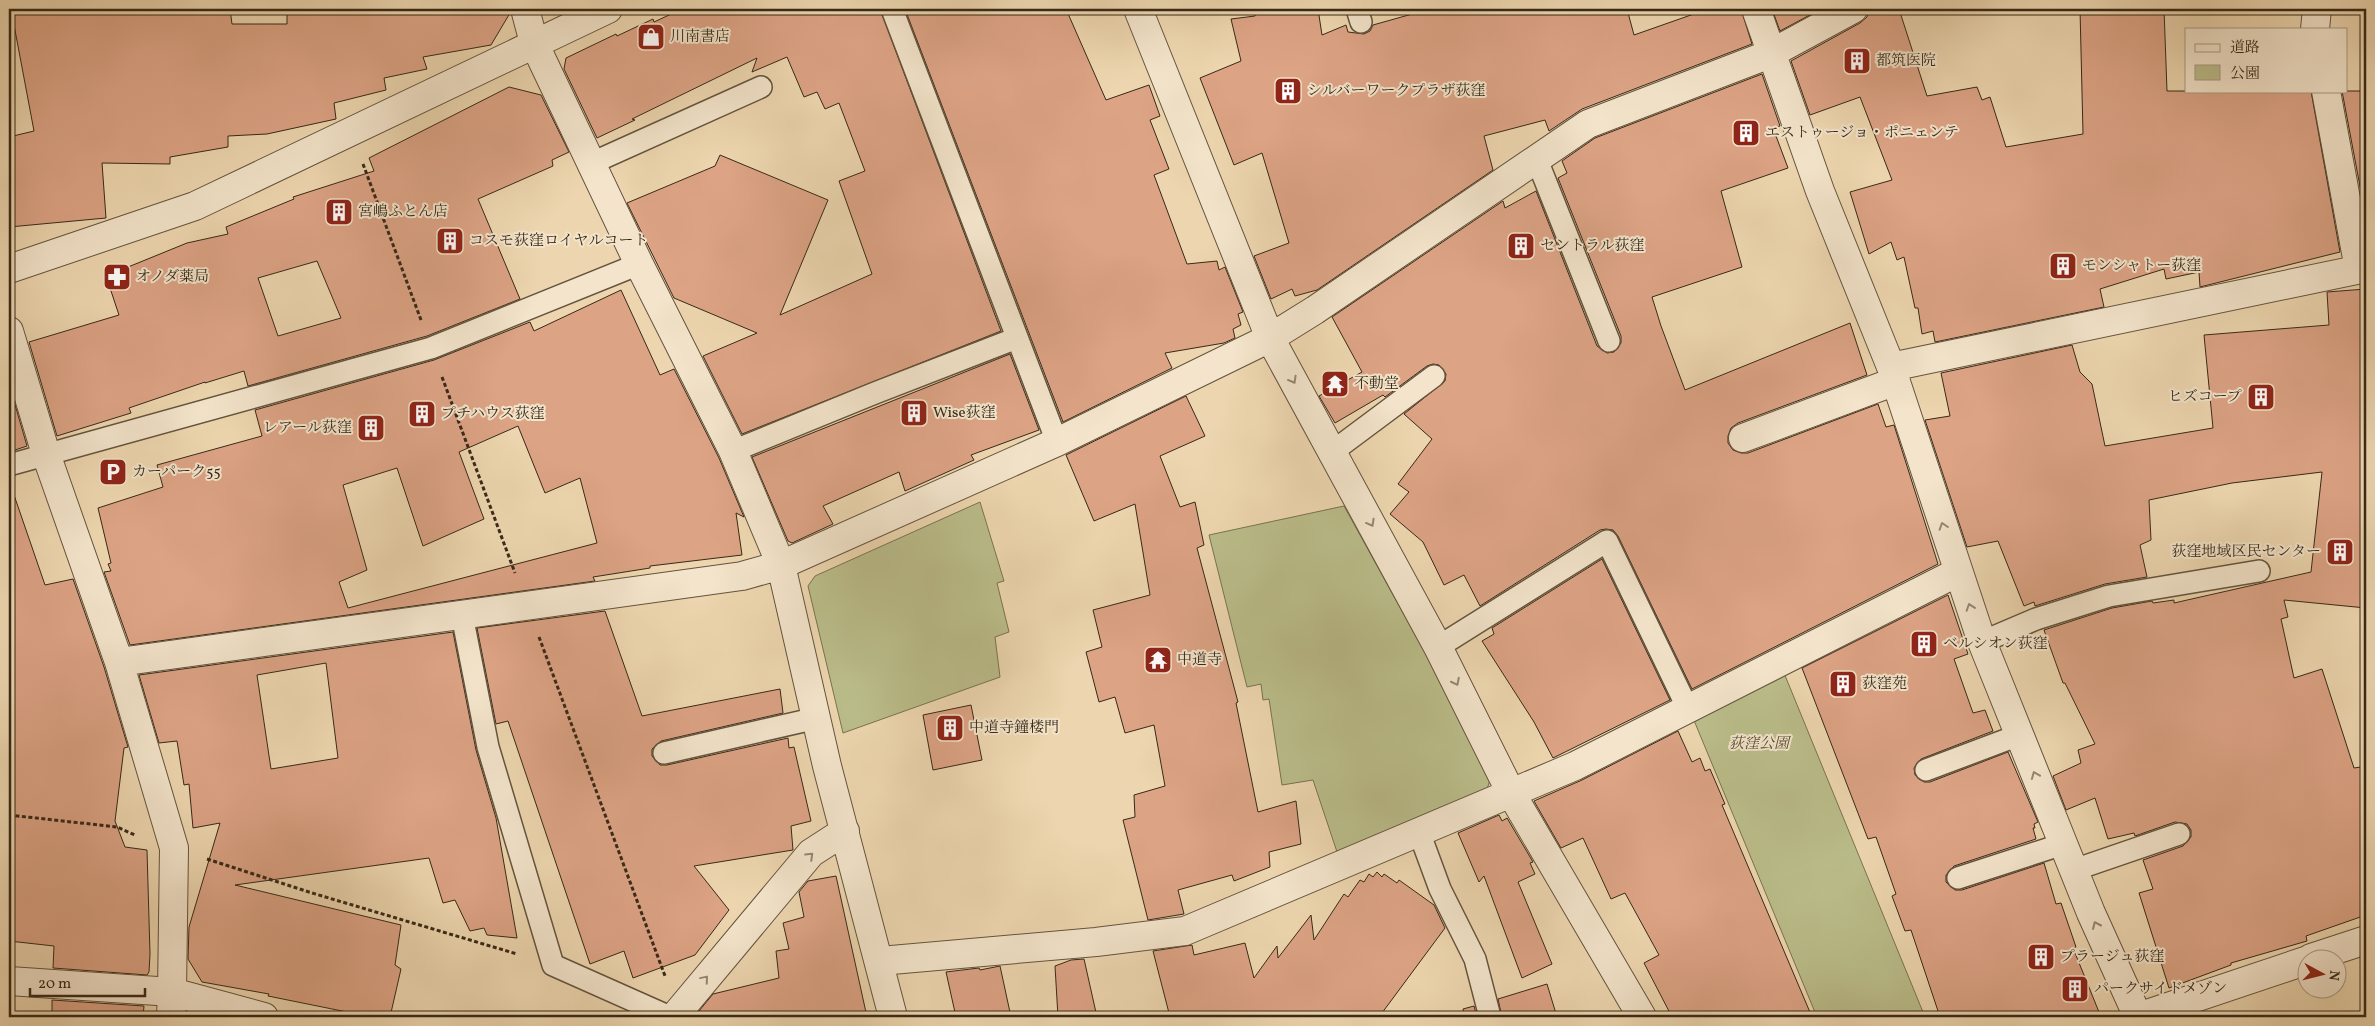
<svg xmlns="http://www.w3.org/2000/svg" width="2375" height="1026" viewBox="0 0 2375 1026" font-family="Vollkorn,'Noto Serif JP',serif">
<rect width="100%" height="100%" fill="#edd6af"/>
<filter id="stains"><feTurbulence type="fractalNoise" baseFrequency=".004" numOctaves="4"/><feColorMatrix values="0 0 0 0 .2 0 0 0 0 .09 0 0 0 0 .02 0 0 0 .5 -.17"/></filter>
<radialGradient id="worn" r=".72"><stop offset=".6" stop-color="#630" stop-opacity="0"/><stop offset="1" stop-color="#630" stop-opacity=".3"/></radialGradient>
<path fill="#babd8a" stroke="#787351" d="M980,502l24,79 -7,2 12,49 -14,5 5,40 -157,56 -35,-147 7,-10z
M1344,506l148,268 -6,18 -149,60 -24,-72 -31,5 -13,-86 -6,1 -2,-16 -14,3 -38,-152z
M1784,673l141,344h-108l-124,-299z"/>
<path fill="#dca385" stroke="#372918" fill-rule="evenodd" d="M11,9h219l2,15h55v-15h223v4l-19,32 -68,12 4,12 -43,9 2,12 -52,13 2,16 -69,15 -39,2v11l-58,10v7l-68,-1 4,55 -97,9v-90l25,-6z
M682,9h198l121,322 -259,103 -39,-78 54,-23 -83,-35 -47,-95 88,-37 5,-11 108,45 -48,115 92,-41 -33,-93 26,-10 -26,-68 -14,6 -8,-17 -13,5 -17,-40 -35,15 5,-14 -125,61 3,1 -38,18 -33,-69 2,-11 50,-24 1,2 36,-17 1,3z
M905,9h161l40,91 43,-15 11,31 -10,4 19,49 -15,6 33,89 30,-3 2,9 6,-3 18,45 -5,2 3,11 -8,4 2,9 -11,5 -59,10 7,15 -109,54z
M1254,9h64l4,26 24,-10 2,7 16,2 6,-3 3,-6 57,-16h197l7,26 74,-26h33l11,35 -170,65 -33,22 -4,-11 -61,16 9,34 -176,120 -22,6 -3,-7 -21,10 -17,-43 35,-13 -27,-90 -28,12 -34,-87 41,-17 -10,-42 24,-3z
M1772,9h49l-41,22z
M1869,9h30l28,87 50,-9 5,13 8,-3 16,50 77,-13 -3,-125h84l3,82h144l29,161 -140,35 -1,-15 -33,7 -2,-10 -64,20 4,18 -169,35 -2,-11 -11,3 -4,-26h-3l-11,-51 -7,3 -6,-18 -22,12 -19,-62 42,-12 -32,-83 -50,18 -19,-54 69,-38 7,-6z
M1762,74l18,52 -7,2 15,40 -67,23 21,76 -90,30 9,29 24,64 165,-67 17,52 -129,48 -7,5 -3,8v7l5,7 8,3h7l130,-49 8,23 8,-2 44,139 -246,125 -74,-153 -5,-6 -7,-1 -6,1 -120,76 -16,-31 -20,10 -21,-43 -33,-28 19,-22 -11,-8 34,-45 -28,-25 41,-33 1,-7 -7,-9 -6,-1 -6,2 -42,31 -2,-2 -48,28 -16,-27 43,-24 -30,-55 171,-116 2,7 31,-17 61,155 10,7 7,-1 7,-9v-7l-63,-158 9,-5 -5,-12 33,-23z
M509,87l32,8 28,57 -17,8 1,6 -75,33 42,100 -93,37 -179,50 -4,-15 -39,12v-1l-76,26 2,5 -74,23 -28,-94 90,-27 -13,-39 81,-33 41,-9 -2,-7 68,-28 -1,-2 81,-26 -5,-13zM317,261l24,57 -63,18 -20,-58z
M2342,91h24v105l-4,1z
M2366,289v319l-82,-8 4,17 -7,2 13,59 28,-9 32,99 7,-1 5,19v129l-60,21 1,5 -76,22v2l-62,23 -30,-95 14,-4 -10,-29 40,-14 8,-9v-7l-4,-6 -12,-2 -40,14 -1,-3 -26,6 -13,-41 -29,12 -13,-34 28,-13 -3,-13 17,-6 -30,-61h-2l-19,-53 68,-22 40,-7 1,2 21,-3v3l137,-31 11,-100 -90,11 -83,17 2,40 -11,5 7,32 -42,7 -70,22 -1,-4 -10,4 -26,-65 -31,6 -42,-127 25,-4 -9,-43 131,-28 8,27 12,12 13,62 108,-18 -9,-93 125,-10 -2,-33z
M621,290l39,85 14,-6 45,89 25,59 -8,-4 6,42 -92,11v2l-57,9 2,4 -465,64 -26,-73 7,-1 -3,-7 3,-1 -13,-55 65,-21 -6,-22 105,-29 -7,-26 179,-50 96,-38 4,9zM518,426l27,67 35,-15 17,65 -249,65 -9,-26 28,-12 -24,-85 54,-17 26,78 61,-27 -25,-67z
M1010,354l29,76 -68,25 3,5 -69,31 -6,-19 -76,34 10,18 -41,19 -4,-2 -36,-84z
M9,384l18,62 -18,6z
M1186,396l19,40 -45,20 20,51 15,-5 9,43 -7,3 41,154 -2,1 22,109 38,-11 5,43 -32,8 1,15 -36,14 -2,-6 -54,15 6,24 -36,6 -25,-100 12,-3 -1,-22 31,-9 -11,-61 -29,8 -10,-36 -16,5 -13,-50 16,-5 -9,-37 57,-15 -15,-91 -41,17 -28,-66z
M14,495l31,90 28,-6 31,88 24,80 -4,1 -9,73 10,26 22,3 3,104 -1,18 -2,3 -94,-7 1,-22 -45,-5v-445z
M1602,559l68,141 -117,58 -19,-36 -52,-81 12,-7 -2,-6z
M1948,595l20,59 -14,5 19,54 12,-3 8,21 -72,28 -7,9 1,7 9,7h6l78,-30 30,70 -4,2 1,4h-2l3,11 -82,27 -8,9v7l9,8h7l82,-27 12,41 5,-1 15,44 -3,1 28,69h-161l-29,-87 -6,1 -13,-35 4,-2 -20,-57 -8,2 -66,-171z
M605,611l37,105 138,-27 3,24 -122,28 -9,8v7l8,9h7l121,-27 1,10 5,-1 17,74 -20,5 2,24 -99,16 35,44 -34,45 -62,23 -9,-27 -34,13 -82,-243 -12,3 -19,-96z
M453,632l23,118 20,68 21,120 -30,-3 -3,-7 -14,3 -15,-31 -12,3 -14,-45 -194,27 166,40 -6,40 6,4 -11,48h-23l-20,-3v-2l-79,-16 1,-2 -67,-12 -14,-23 1,-32 31,-104 -27,5 -4,-44 -5,1 -7,-44 -18,2 -20,-68zM326,663l12,95 -67,11 -14,-94z
M971,705l11,55 -49,10 -10,-55z
M1678,731l14,31 8,-4 5,13 5,-2 15,35 -3,1 90,212h-140l-28,-54 15,-8 -34,-62 -14,6 -28,-61 -22,10 -27,-47 48,-21z
M1499,815l3,6 5,-3 26,44 -3,1 5,11 -17,8 34,82 -30,14 -38,-102 -5,6 -21,-49z
M1377,872l5,5 2,-3 13,9 2,-3 35,25 11,23 -66,89h-209l-17,-66 39,-6 2,10 51,-12 9,35 23,-32 1,12 33,-43 3,25 30,-46 4,3 12,-17 4,2 5,-8 4,3z
M836,876l31,141h-173l19,-23 66,-16 -3,-27 13,-2 -6,-26 21,-6 -5,-25 9,-11z
M1084,959l13,58h-39l-3,-51 16,-6z
M1000,966l11,51h-55l-10,-45 33,-4 1,2z
M1547,984l10,33h-55l-4,-18z
M52,1000l92,6 -1,11h-91z
M1474,1006l3,11h-13l-1,-8z"/>
<g fill="none" stroke-linecap="round" stroke-linejoin="round">
<defs>
<path id="service" d="M892,9l165,433
M1357,9l4,13
M1537,160l72,181
M592,163l169,-76
M733,451l142,-58 142,-55
M1332,452l102,-76
M9,465l422,-117 208,-84
M462,615l26,132 65,218 117,52
M1982,642l54,-23 73,-23 150,-25
M1438,647l169,-106 81,168
M664,753l153,-35
M1926,770l93,-35
M1419,832l21,57 35,70 15,58
M2074,870l105,-36
M1958,878l105,-34"/>
<path id="minor" d="M525,9l9,34 105,221 94,187 48,114 46,201 66,251
M1138,9l132,329 168,309 73,146 131,224
M1756,9l64,182 71,176 91,275 109,271 47,104
M2315,29l2,-20
M2326,91l33,178
M9,331l37,123 73,208 55,186 -2,144
M1891,367l475,-99
M1743,438l153,-57
M119,662l623,-86 39,-11 276,-123 213,-104 45,-28 273,-186 182,-70 83,-45
M2311,958l55,-18
M880,961l216,-19 89,-11 390,-165 383,-194
M9,981l163,11 92,25
M674,1017l137,-164 34,-22
M2138,1017l170,-57"/>
<path id="tertiary" d="M9,269l186,-63 413,-197
M171,1017l1,-25"/>
</defs>
<use href="#service" stroke="#64543e" stroke-width="24"/>
<use href="#minor" stroke="#64543e" stroke-width="30"/>
<use href="#tertiary" stroke="#64543e" stroke-width="30"/>
<path stroke="#372918" stroke-width="3" stroke-dasharray="4 2.5" stroke-linecap="butt" d="M363,164l58,156
M442,377l73,196
M539,637l126,339
M9,815l108,12 18,8
M207,859l105,34 205,61"/>
<use href="#service" stroke="#f3e4cb" stroke-width="21"/>
<use href="#minor" stroke="#f3e4cb" stroke-width="28"/>
<use href="#tertiary" stroke="#f3e4cb" stroke-width="28"/>
</g>
<defs><path id="oneway-chevron" d="M-2-3.5L2.5 0L-2 3.5" fill="none" stroke-width="1.6" stroke-linecap="round" stroke-linejoin="round" transform="scale(1.25)"/></defs>
<g stroke="#958672">
<use href="#oneway-chevron" transform="translate(1293 380) rotate(61)"/>
<use href="#oneway-chevron" transform="translate(1371 523) rotate(61)"/>
<use href="#oneway-chevron" transform="translate(1943 526) rotate(-108)"/>
<use href="#oneway-chevron" transform="translate(1970 607) rotate(-109)"/>
<use href="#oneway-chevron" transform="translate(1456 682) rotate(63)"/>
<use href="#oneway-chevron" transform="translate(2035 775) rotate(-112)"/>
<use href="#oneway-chevron" transform="translate(810 856) rotate(-44)"/>
<use href="#oneway-chevron" transform="translate(2096 925) rotate(-114)"/>
<use href="#oneway-chevron" transform="translate(705 979) rotate(-50)"/>
</g>
<defs>
<symbol id="shop-square" viewBox="-11 -11 22 22"><rect x="-9" y="-9" width="18" height="18" rx="4" fill="#8f2418" stroke="#f3e4cb"/><path d="M-5-2.5h2.3a2.7 3.5 0 0 1 5.4 0H5L5.5 6h-11ZM-1.5-2.5h3a1.5 2.3 0 0 0-3 0Z" fill="#fff"/></symbol>
<symbol id="building-square" viewBox="-11 -11 22 22"><rect x="-9" y="-9" width="18" height="18" rx="4" fill="#8f2418" stroke="#f3e4cb"/><path d="M-4-6H4V6H1V3H-1V6H-4ZM-2.5-4.3h1.7v1.8h-1.7ZM.8-4.3h1.7v1.8H.8ZM-2.5-1h1.7V.8h-1.7ZM.8-1h1.7V.8H.8Z" fill="#fff"/></symbol>
<symbol id="pharmacy-square" viewBox="-11 -11 22 22"><rect x="-9" y="-9" width="18" height="18" rx="4" fill="#8f2418" stroke="#f3e4cb"/><path d="M-2-6h4v4h4v4h-4v4h-4v-4h-4v-4h4Z" fill="#fff"/></symbol>
<symbol id="temple-square" viewBox="-11 -11 22 22"><rect x="-9" y="-9" width="18" height="18" rx="4" fill="#8f2418" stroke="#f3e4cb"/><path d="M0-6L5-2H3V0L6.5 2.5H4V6H1.5V3h-3V6H-4V2.5H-6.5L-3 0V-2H-5Z" fill="#fff"/></symbol>
<symbol id="parking-square" viewBox="-11 -11 22 22"><rect x="-9" y="-9" width="18" height="18" rx="4" fill="#8f2418" stroke="#f3e4cb"/><path d="M-3.5-5.5H1a3.5 3.5 0 0 1 0 7H-1V5.5H-3.5ZM-1-3.4V-.6H.8a1.4 1.4 0 0 0 0-2.8Z" fill="#fff"/></symbol>
</defs>
<g fill-rule="evenodd">
<use href="#shop-square" x="635" y="21" width="32" height="32"/>
<use href="#building-square" x="1841" y="45" width="32" height="32"/>
<use href="#building-square" x="1272" y="75" width="32" height="32"/>
<use href="#building-square" x="1730" y="117" width="32" height="32"/>
<use href="#building-square" x="323" y="196" width="32" height="32"/>
<use href="#building-square" x="434" y="225" width="32" height="32"/>
<use href="#building-square" x="1505" y="230" width="32" height="32"/>
<use href="#building-square" x="2047" y="250" width="32" height="32"/>
<use href="#pharmacy-square" x="101" y="261" width="32" height="32"/>
<use href="#temple-square" x="1319" y="368" width="32" height="32"/>
<use href="#building-square" x="2245" y="381" width="32" height="32"/>
<use href="#building-square" x="898" y="397" width="32" height="32"/>
<use href="#building-square" x="406" y="398" width="32" height="32"/>
<use href="#building-square" x="355" y="412" width="32" height="32"/>
<use href="#parking-square" x="97" y="456" width="32" height="32"/>
<use href="#building-square" x="2324" y="536" width="32" height="32"/>
<use href="#building-square" x="1908" y="628" width="32" height="32"/>
<use href="#temple-square" x="1142" y="644" width="32" height="32"/>
<use href="#building-square" x="1827" y="668" width="32" height="32"/>
<use href="#building-square" x="934" y="712" width="32" height="32"/>
<use href="#building-square" x="2025" y="941" width="32" height="32"/>
<use href="#building-square" x="2059" y="973" width="32" height="32"/>
</g>
<g text-anchor="middle" dominant-baseline="central" stroke-width="4" stroke-linejoin="round" paint-order="stroke">
<g font-size="15" fill="#372918" stroke="#f3e4cb" text-anchor="start">
<text x="670" y="37">川南書店</text>
<text x="1876" y="61">都筑医院</text>
<text x="1307" y="91">シルバーワークプラザ荻窪</text>
<text x="1765" y="133">エストゥージョ・ポニェンテ</text>
<text x="358" y="212">宮嶋ふとん店</text>
<text x="469" y="241">コスモ荻窪ロイヤルコート</text>
<text x="1540" y="246">セントラル荻窪</text>
<text x="2082" y="266">モンシャトー荻窪</text>
<text x="136" y="277">オノダ薬局</text>
<text x="1354" y="384">不動堂</text>
<text x="2242" y="397" text-anchor="end">ヒズコープ</text>
<text x="933" y="413">Wise荻窪</text>
<text x="441" y="414">プチハウス荻窪</text>
<text x="352" y="428" text-anchor="end">レアール荻窪</text>
<text x="132" y="472">カーパーク55</text>
<text x="2321" y="552" text-anchor="end">荻窪地域区民センター</text>
<text x="1943" y="644">ベルシオン荻窪</text>
<text x="1177" y="660">中道寺</text>
<text x="1862" y="684">荻窪苑</text>
<text x="969" y="728">中道寺鐘楼門</text>
<text x="2060" y="957">プラージュ荻窪</text>
<text x="2094" y="989">パークサイドメゾン</text>
</g>
<g font-size="15" font-style="italic" fill="#584e34" stroke="#f3e4cb">
<text x="1759" y="744">荻窪公園</text>
</g>
</g>
<rect width="2375" height="1026" fill="none" stroke="#edd6af" stroke-width="30"/>
<rect x="10" y="10" width="2355" height="1006" fill="none" stroke="#372918" stroke-width="2.5"/>
<rect x="15" y="15" width="2345" height="996" fill="none" stroke="#372918"/>
<rect x="2185" y="28" width="162" height="65" fill="#f3e4cb" stroke="#a89983"/>
<rect x="2195" y="44" width="25" height="8" fill="#f3e4cb" stroke="#a89983"/>
<text x="2230" y="52" font-size="15" fill="#372918">道路</text>
<rect x="2195" y="65" width="25" height="15" fill="#babd8a" stroke="#a89983"/>
<text x="2230" y="78" font-size="15" fill="#372918">公園</text>
<g transform="translate(2322 974) rotate(97)"><circle r="24" fill="#f3e4cb" stroke="#a89983"/>
<path d="M0-4L9 19L0 12L-9 19Z" fill="#8f2418"/>
<text y="-8" font-size="14" font-weight="bold" text-anchor="middle" fill="#372918">N</text>
</g>
<path d="M30 988v8h115v-8" fill="none" stroke="#372918" stroke-width="2.5"/>
<text x="38" y="988" font-size="15" fill="#372918" stroke="#f3e4cb" stroke-width="4" paint-order="stroke">20 m</text>
<rect width="100%" height="100%" filter="url(#stains)"/>
<rect width="100%" height="100%" fill="url(#worn)"/>
</svg>
